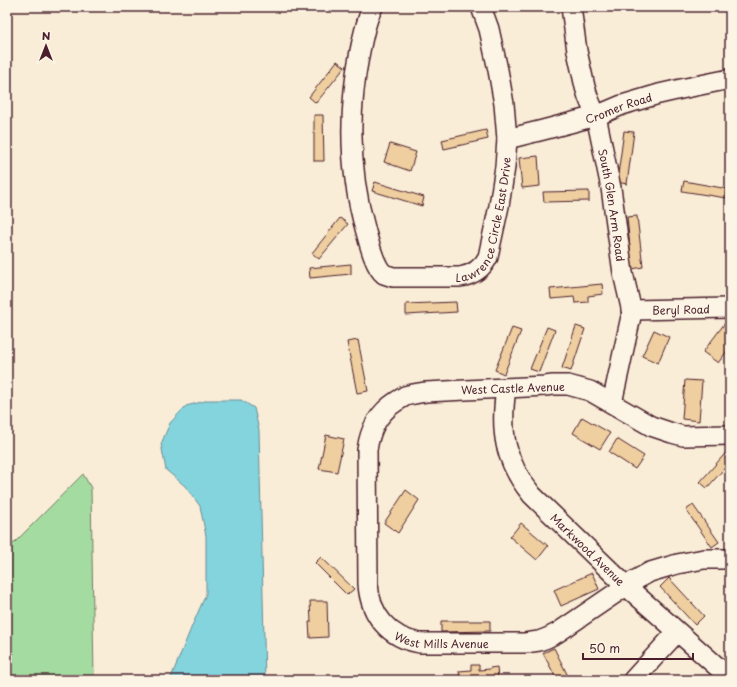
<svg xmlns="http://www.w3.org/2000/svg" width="737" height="687" viewBox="0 0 737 687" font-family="'Playpen Sans',sans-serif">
<rect width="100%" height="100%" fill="#f9edd7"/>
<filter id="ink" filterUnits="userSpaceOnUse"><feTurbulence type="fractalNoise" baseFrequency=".025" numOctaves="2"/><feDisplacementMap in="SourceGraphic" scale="8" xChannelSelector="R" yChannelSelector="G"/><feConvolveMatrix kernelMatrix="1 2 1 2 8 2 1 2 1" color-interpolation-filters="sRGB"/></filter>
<g filter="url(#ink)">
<path fill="#a3dba0" stroke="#767d66" d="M83,474l8,14 3,192h-87v-130z"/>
<path fill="#83d4dd" stroke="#6c8c96" d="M209,400h32l13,8 5,22 6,250h-95l22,-54 14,-32v-58l-6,-30 -15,-20 -19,-16 -5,-26 9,-21 16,-17z"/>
<path fill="#efcea0" stroke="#4a1f2b" d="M337,61l8,6 -29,36 -7,-6z
M314,115h9l1,46h-10z
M486,130l2,9 -44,10 -2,-9z
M624,131l10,1 -7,52 -10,-2z
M390,144l26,8 -6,19 -26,-9z
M538,156l2,30 -18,2 -3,-30z
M684,181l44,8 -2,9 -44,-7z
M375,182l49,15 -2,9 -50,-15z
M589,191v10l-45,1 -1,-10z
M637,216l6,51 -11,2 -5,-52z
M340,218l8,6 -29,35 -7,-6z
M351,264v10l-41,4 -1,-10z
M602,284l1,10 -15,2v6l-13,1 -1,-6 -23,2 -1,-10z
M456,302l1,10 -51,3v-11z
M725,323l5,4v20l-12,16 -15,-11z
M576,326l9,3 -14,42 -9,-3z
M547,327l8,3 -16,42 -9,-3z
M512,328l9,3 -17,43 -9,-4z
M654,330l15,7 -11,26 -16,-7z
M358,340l10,51 -11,2 -10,-51z
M685,380l17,1 -3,40 -17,-2z
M582,417l28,16 -10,16 -27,-16z
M326,435l18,4 -7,33 -18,-3z
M617,439l27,17 -9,13 -26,-17z
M730,448v14l-23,26 -7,-6z
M406,490l13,10 -21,33 -14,-10z
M693,505l26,37 -7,5 -26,-37z
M521,523l27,23 -11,14 -27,-23z
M321,557l33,32 -7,6 -32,-32z
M592,573l7,16 -38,17 -7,-16z
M669,578l35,38 -9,9 -35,-38z
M310,601h17l1,36 -18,1 -1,-16h2z
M441,621h49v10l-49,1z
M554,648l16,32h-13l-14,-27z
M471,665h8v5l11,-1v-1l7,-1 1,13h-38l-1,-9 12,-1z"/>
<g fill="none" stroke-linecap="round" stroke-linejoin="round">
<defs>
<g id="minor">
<path id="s1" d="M373,7c-7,12 -10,30 -13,44 -12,60 -11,122 6,181 3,11 9,35 18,42 3,1 6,2 9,3h67c13,-2 22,-8 28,-20l11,-51 6,-39 2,-28 -3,-35 -6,-34 -9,-41 -8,-22"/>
<path id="s2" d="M571,7l6,44 8,36 3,10 8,19 4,19 11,53 12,85 9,39 -20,91"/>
<path id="s3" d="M507,139l36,-9 53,-14 26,-11 37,-11 22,-5 49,-10"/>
<path id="s4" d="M631,310l99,-2"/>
<path id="s5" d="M506,388c-6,43 -2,73 26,107l94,91 104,92"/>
<path id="s6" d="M730,435l-47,1 -11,-3 -21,-7 -61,-35 -22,-6h-15l-8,1 -119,6c-8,1 -14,2 -21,4 -3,2 -6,4 -8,5 -19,12 -27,28 -30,49l1,134c2,31 21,54 52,59h105l14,-2 8,-3 10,-5 75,-51 18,-10 27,-8 27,-5h26"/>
<path d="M633,680l44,-48"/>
</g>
</defs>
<use href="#minor" stroke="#4a1f2b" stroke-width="22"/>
<use href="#minor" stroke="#fcf5e5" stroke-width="19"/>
</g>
</g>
<g text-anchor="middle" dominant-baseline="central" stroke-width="3.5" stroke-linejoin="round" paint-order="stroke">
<g font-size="11" fill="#4a1f2b" stroke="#fcf5e5">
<text stroke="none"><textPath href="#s3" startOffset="116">Cromer Road</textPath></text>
<text stroke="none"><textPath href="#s2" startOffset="203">South Glen Arm Road</textPath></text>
<text stroke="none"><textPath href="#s1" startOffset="418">Lawrence Circle East Drive</textPath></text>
<text stroke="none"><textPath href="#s4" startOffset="50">Beryl Road</textPath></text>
<text transform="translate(513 388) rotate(-2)">West Castle Avenue</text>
<text stroke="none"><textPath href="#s5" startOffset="192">Markwood Avenue</textPath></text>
<text stroke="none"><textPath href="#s6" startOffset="647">West Mills Avenue</textPath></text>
</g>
</g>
<rect width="737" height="687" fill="none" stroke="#fcf5e5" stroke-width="24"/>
<rect x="12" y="12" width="713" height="663" fill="none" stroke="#4a1f2b" stroke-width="1.5" filter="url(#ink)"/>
<g transform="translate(46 46)" stroke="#fcf5e5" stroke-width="3" paint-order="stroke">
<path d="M0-3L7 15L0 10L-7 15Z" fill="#4a1f2b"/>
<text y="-6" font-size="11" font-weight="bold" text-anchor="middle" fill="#4a1f2b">N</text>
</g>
<path d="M583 653v6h110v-6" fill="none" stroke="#4a1f2b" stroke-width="2"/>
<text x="589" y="653" font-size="12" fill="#4a1f2b" stroke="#fcf5e5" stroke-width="3" paint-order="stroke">50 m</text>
</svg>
